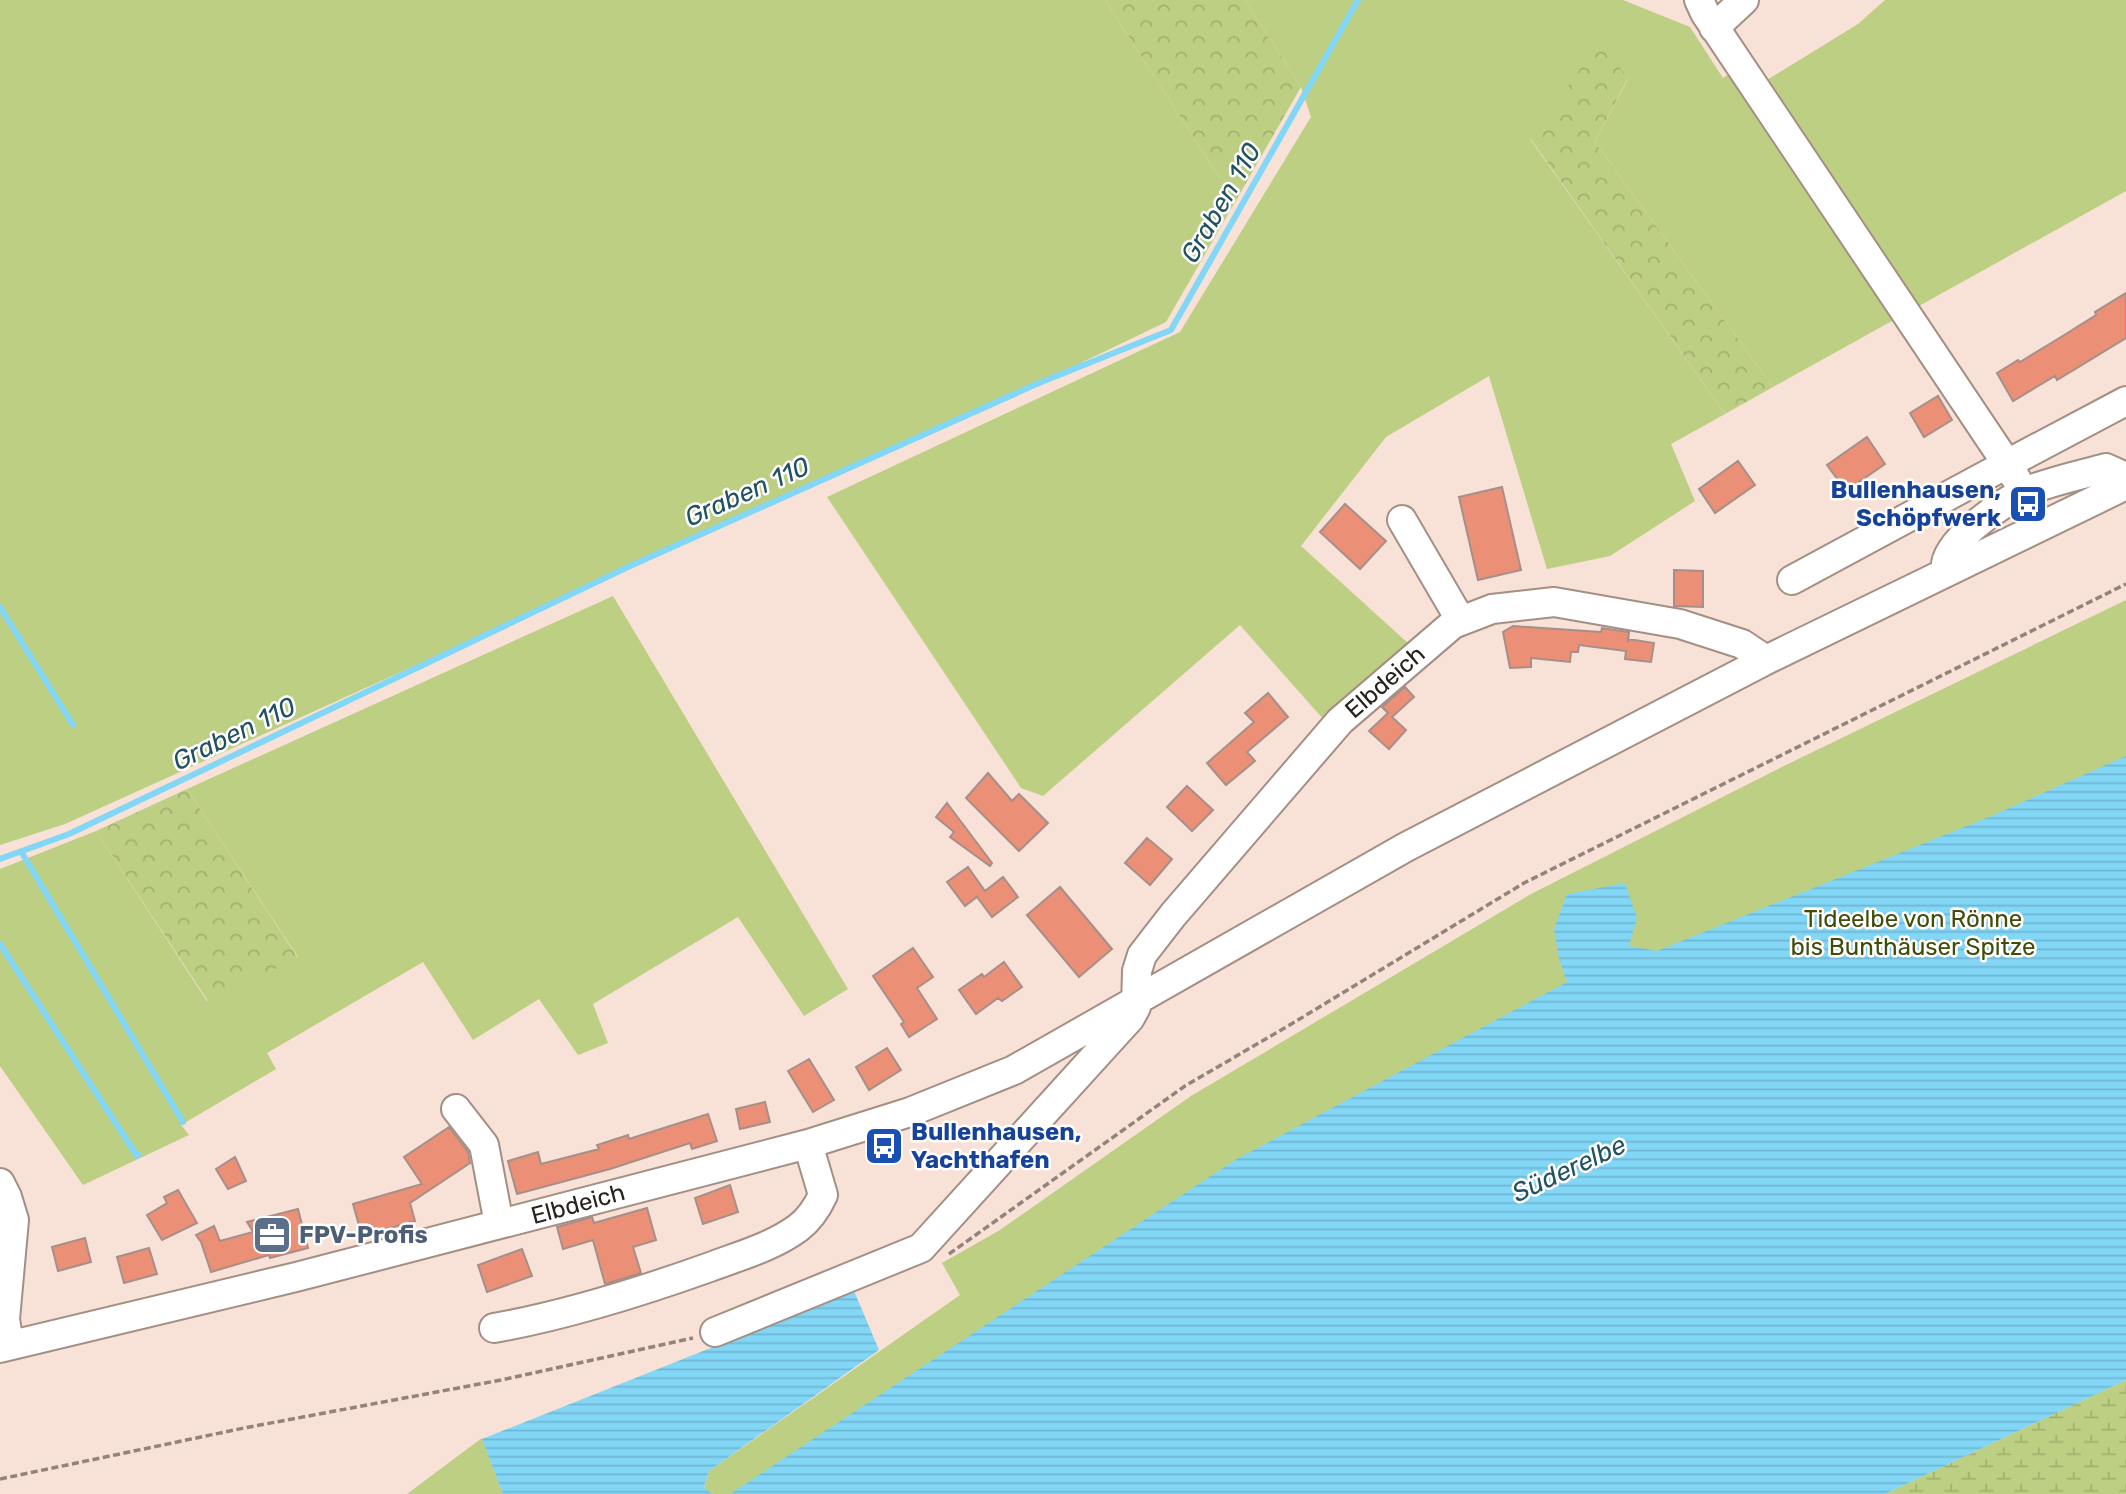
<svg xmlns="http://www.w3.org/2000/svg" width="2126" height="1494" viewBox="0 0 2126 1494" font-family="Rubik,sans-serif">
<defs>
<pattern id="forest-crowns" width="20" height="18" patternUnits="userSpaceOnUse" patternTransform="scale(1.75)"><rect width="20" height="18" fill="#bdcf82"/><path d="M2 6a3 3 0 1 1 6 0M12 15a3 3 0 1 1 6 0" fill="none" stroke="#a2b170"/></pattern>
<pattern id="wetland-marsh" width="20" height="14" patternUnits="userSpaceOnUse" patternTransform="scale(1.75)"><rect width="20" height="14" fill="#bdcf82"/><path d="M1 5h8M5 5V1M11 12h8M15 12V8" fill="none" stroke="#a2b170"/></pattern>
<pattern id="water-rules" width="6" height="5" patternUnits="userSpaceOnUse" patternTransform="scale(1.75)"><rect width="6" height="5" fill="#82d6f6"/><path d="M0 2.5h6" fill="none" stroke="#70b7d2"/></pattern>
</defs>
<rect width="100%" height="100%" fill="#f8e1d6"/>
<path fill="#bdcf82" d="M0,0h1105l130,202 -69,120 -127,61 -974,441 -65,21z
M1245,0h378l67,27 33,51 22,-15 14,22 99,-61 27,-24h241v191l-353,196 -178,-245 33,-63 -98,60 195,275 -54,30 24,57 -85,55 -63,13 -58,-193 -103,61 -85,109 109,99 -45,34 -40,42 -85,-96 -197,171 -22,-8 -194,-291 353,-165 131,-215 -10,-30z
M613,596l235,393 -44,27 -66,-99 -145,87 15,39 -30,12 -39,-56 -66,41 -50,-78 -156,91 9,16 -95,56 8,10 -106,50 -83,-119v-197l96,-38 111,170 91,-44 -111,-168z
M2126,600v464l-873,430h-540l-9,-5 5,-18 251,-176 -18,-32 58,-33 191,-134 340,-202 255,-129z
M482,1438l21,56h-96z"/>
<path fill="url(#forest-crowns)" d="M1105,0h140l56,87 -66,115z
M1600,42l28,36 -33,64 178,245 -48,27 -195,-276z
M187,789l111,169 -90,43 -112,-170z"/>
<path fill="url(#wetland-marsh)" d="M2126,1380v114h-241z"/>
<path fill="url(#water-rules)" d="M2126,756v624l-241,114h-1155l505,-334 332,-178 -8,-23 -5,-30 13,-35 58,-11 12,35 -8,28 28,5 332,-134z
M854,1291l25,59 -170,121 -5,17 9,6h-210l-21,-55z"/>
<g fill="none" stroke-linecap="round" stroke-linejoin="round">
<path stroke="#82d6f6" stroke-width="6" d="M0,607l73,118
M22,853l161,269
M0,859l69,-25 561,-268 409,-183 132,-53 187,-330
M0,944l137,212 1,-2"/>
</g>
<path fill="#eb9077" stroke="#a68f89" stroke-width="2" d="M2126,293v45l-69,42 -2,-4 -42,25 -16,-28 21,-13 2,2 41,-25 35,-22 -1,-3z
M1938,396l14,24 -28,17 -14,-24z
M1867,437l18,27 -39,27 -19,-26z
M1738,461l17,24 -40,28 -16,-24z
M1502,487l19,83 -43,10 -19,-83z
M1345,504l41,37 -26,28 -40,-37z
M1674,570l29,1v36l-29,-1z
M1513,626l88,6 1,-4 27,4 -1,10v-3l26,4 -3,19 -26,-3 1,-8 -47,-6 -1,7h-7l-1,10 -39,-4v9l-21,1 -7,-36z
M1405,687l9,10 -22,20 14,13 -17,19 -20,-18 19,-18 -6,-6z
M1268,693l20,24 -41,35 8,9 -29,24 -19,-22 47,-41 -9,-9z
M988,773l24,28 7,-7 29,29 -29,28 -53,-53z
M1187,786l26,24 -21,21 -25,-24z
M947,803l45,60 -2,3 -40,-29 4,-5 -18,-15z
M1147,838l25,21 -22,26 -25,-22z
M968,867l17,24 18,-14 15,20 -26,20 -15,-20 -12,9 -18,-24z
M1060,887l52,62 -33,28 -52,-62z
M913,948l20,29 -16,11 20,31 -28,18 -8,-13 3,-2 -31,-46z
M1004,962l18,25 -20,14 -4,-3 -22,16 -17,-24 23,-16 2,3z
M887,1048l14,22 -32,20 -13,-23z
M809,1059l25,41 -21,12 -25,-41z
M765,1102l5,20 -30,7 -4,-20z
M708,1114l9,27 -25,8 -2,-6 -80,26 -93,25 -9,-33 30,-9 3,12 58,-15 -2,-4 31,-10 1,4z
M449,1127l19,25 2,11 -60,40 5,18 -53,15 -9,-32 69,-20 -18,-27z
M235,1157l11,24 -18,8 -12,-20z
M730,1185l8,27 -35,12 -8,-26z
M178,1190l19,33 -35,17 -15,-25 20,-12 -3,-6z
M647,1208l9,32 -23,7 8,26 -36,11 -12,-44 -30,9 -6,-22 35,-10 2,6z
M298,1209l10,39 -38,10 -1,-3 -58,17 -10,-30 -5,-7 18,-9 6,15 33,-9 -6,-10z
M85,1238l6,24 -33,9 -6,-24z
M149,1248l8,26 -33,9 -7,-26z
M522,1249l10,27 -45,16 -9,-27z"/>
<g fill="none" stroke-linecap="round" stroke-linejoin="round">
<defs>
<path id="minor" d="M1699,0l6,13 302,451 -215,116
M1714,28l30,-28
M2017,480l-10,-16 119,-63
M1402,520l59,101
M1947,572c-11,-25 59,-73 80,-81 25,-10 53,-16 79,-23l20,9
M456,1109l28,36 15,79
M0,1183l7,14 7,23 -9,99 4,26
M494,1328c74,-13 146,-36 216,-61 29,-11 62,-20 88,-39 12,-9 19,-20 25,-33l-15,-51
M715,1332l206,-84 209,-230 6,-11 1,-36 5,-16 31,-40 167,-194 113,-97 39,-15 62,-7 126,22 62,20 24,16
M0,1348l296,-71 512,-133 102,-32 104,-42 392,-223 360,-187 360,-175"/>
</defs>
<use href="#minor" stroke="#a48f85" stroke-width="32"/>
<path stroke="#93837b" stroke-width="3.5" stroke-dasharray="7 3.5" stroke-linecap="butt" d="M949,1254l236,-168 108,-63 231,-140 602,-299
M0,1479l244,-51 257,-48 192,-42"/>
<use href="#minor" stroke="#fff" stroke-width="28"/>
</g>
<defs>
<symbol id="bus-square" viewBox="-11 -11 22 22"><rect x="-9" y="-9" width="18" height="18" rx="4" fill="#1a4fb4" stroke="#fff"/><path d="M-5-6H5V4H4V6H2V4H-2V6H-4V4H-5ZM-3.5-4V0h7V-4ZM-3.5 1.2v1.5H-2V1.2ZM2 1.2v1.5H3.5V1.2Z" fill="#fff"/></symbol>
<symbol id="office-square" viewBox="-11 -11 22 22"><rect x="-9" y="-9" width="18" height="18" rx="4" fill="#5c6f8a" stroke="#fff"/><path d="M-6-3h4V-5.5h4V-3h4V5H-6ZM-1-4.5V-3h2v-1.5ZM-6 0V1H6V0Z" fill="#fff"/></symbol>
</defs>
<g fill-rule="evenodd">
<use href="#bus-square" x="2006" y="482" width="44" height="44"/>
<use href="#bus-square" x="862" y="1124" width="44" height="44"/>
<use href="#office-square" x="250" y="1213" width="44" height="44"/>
</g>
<g text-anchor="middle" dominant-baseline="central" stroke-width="5" stroke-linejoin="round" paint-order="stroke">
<g font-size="24" font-weight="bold" fill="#164399" stroke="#fff" text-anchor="end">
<text x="2001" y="490">Bullenhausen,<tspan x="2001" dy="28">Schöpfwerk</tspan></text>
<text x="911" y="1132" text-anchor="start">Bullenhausen,<tspan x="911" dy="28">Yachthafen</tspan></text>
</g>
<g font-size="24" fill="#29211d" stroke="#fff">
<text transform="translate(1385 682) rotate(-41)">Elbdeich</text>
<text transform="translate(578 1204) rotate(-15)">Elbdeich</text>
</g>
<g font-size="24" fill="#404c08" stroke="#fff">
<text x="1913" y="919">Tideelbe von Rönne<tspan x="1913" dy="28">bis Bunthäuser Spitze</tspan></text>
</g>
<g font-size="24" font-weight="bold" fill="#4e5e75" stroke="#fff" text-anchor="start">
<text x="299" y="1235">FPV-Profis</text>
</g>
<g font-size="26" font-style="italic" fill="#215162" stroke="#fff">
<text transform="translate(1221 203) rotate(-60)">Graben 110</text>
<text transform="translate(747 492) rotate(-24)">Graben 110</text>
<text transform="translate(234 734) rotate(-26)">Graben 110</text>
<text transform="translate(1569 1169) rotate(-25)">Süderelbe</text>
</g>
</g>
</svg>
